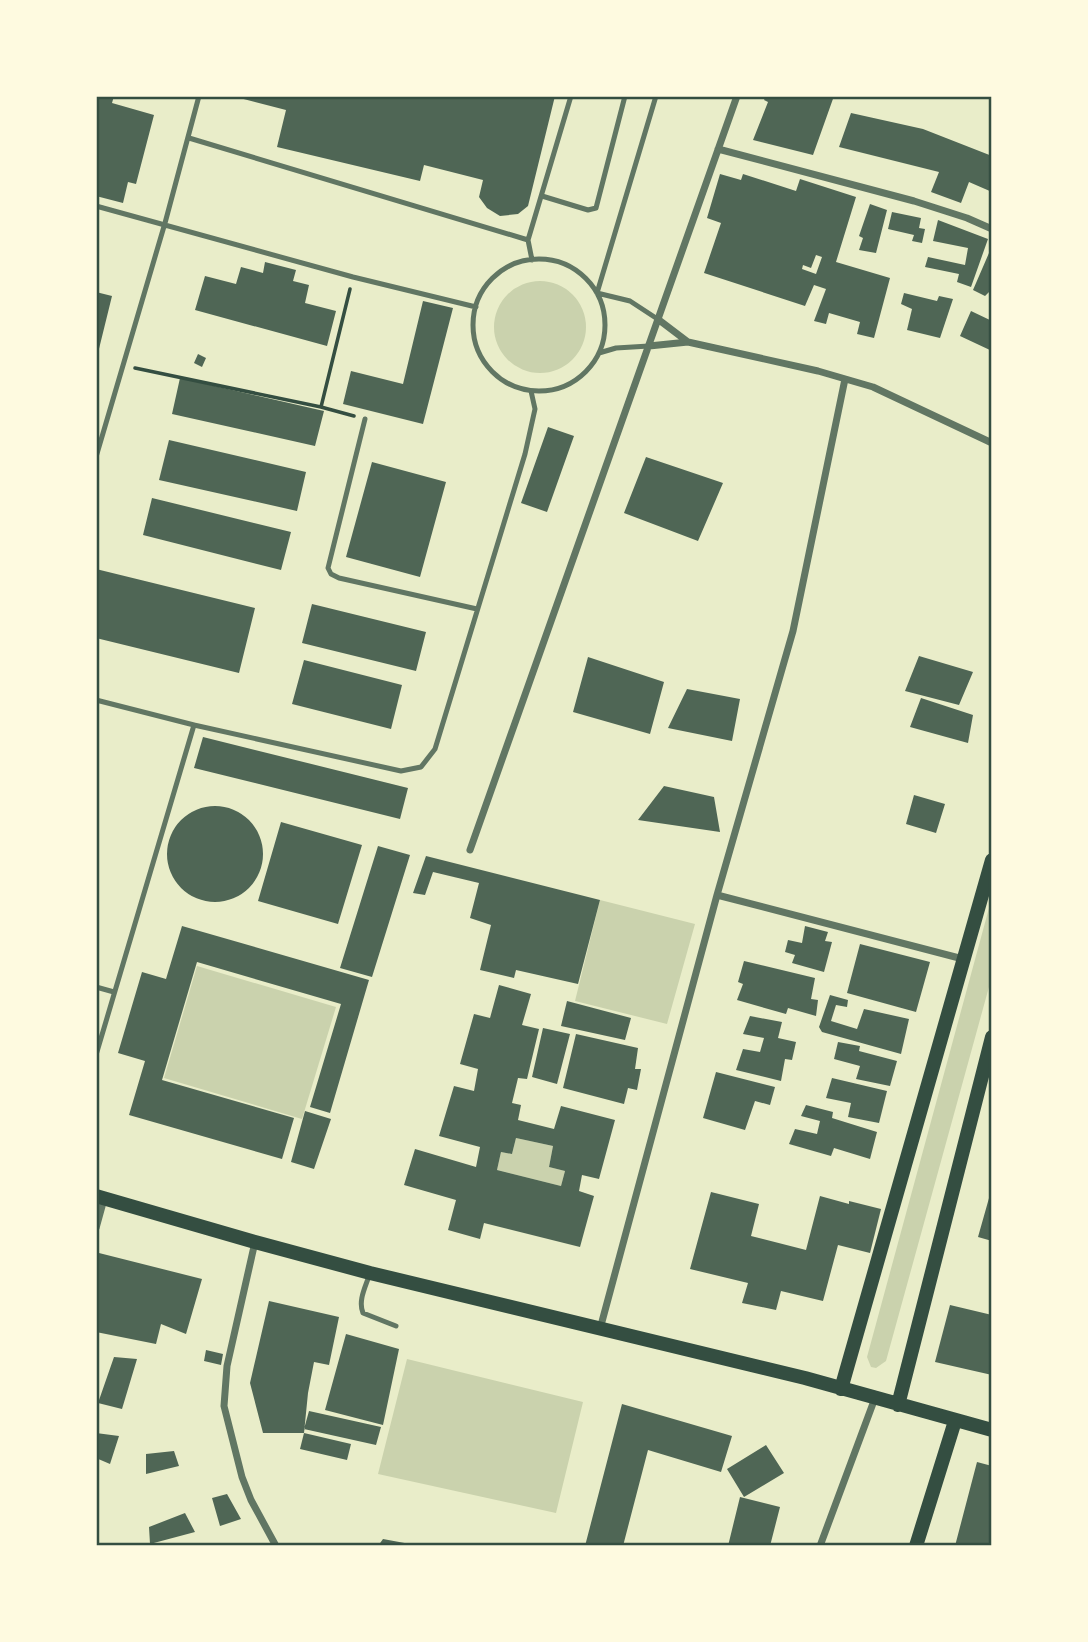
<svg xmlns="http://www.w3.org/2000/svg" width="1088" height="1642" viewBox="0 0 1088 1642" font-family="'Nunito Sans',sans-serif">
<rect width="100%" height="100%" fill="#e9edc9"/>
<path fill="#cad2ad" d="M494 327a46 46 0 1 1 92 0a46 46 0 1 1-92 0Z
M992,897v79l-106,385 -10,7 -5,-1 -4,-10z
M600,900l95,24 -28,100 -92,-23z
M197,966l139,41 -34,112 -138,-41z
M516,1138l37,8 -4,21 16,4 -4,15 -64,-16 4,-18 11,2z
M407,1359l176,43 -27,111 -178,-39z"/>
<path fill="#4f6655" fill-rule="evenodd" d="M96,96h18l-2,7 42,12 -18,69 -8,-2 -5,21 -27,-7z
M232,96h323l-27,110 -10,8 -18,2 -13,-8 -8,-11 4,-17 -59,-15 -4,16 -143,-34 9,-37z
M766,96h68l-21,59 -60,-15 15,-38 -4,-2z
M851,113l72,16 69,27v36l-23,-10 -8,21 -30,-11 8,-20 -100,-25z
M720,174l21,6 2,-6 53,17 4,-12 56,18 -20,65 54,16 -16,60 -17,-4 3,-12 -31,-9 -3,11 -12,-3 12,-32 -12,-4 -9,21 -101,-33 17,-50 -14,-5zM816,255l6,2 -6,17 -14,-5 1,-4 8,3z
M870,204l17,6 -11,43 -17,-3 4,-12 -4,-2z
M892,212l29,6 -2,10 6,1 -3,14 -10,-2 2,-6 -26,-6z
M938,220l50,19 -17,48 -14,-5 2,-8 -34,-7 3,-10 37,8 3,-17 -35,-7z
M992,246v43l-7,7 -12,-6z
M265,262l31,8 -3,11 16,4 -4,18 31,8 -9,35 -132,-36 10,-34 31,8 5,-17 22,6z
M96,292l16,4 -15,61h-1z
M904,293l33,8 2,-5 14,3 -13,39 -33,-8 5,-21 -11,-5z
M423,301l30,7 -30,116 -80,-20 8,-33 52,13z
M971,311l21,10v30l-32,-15z
M198,354l8,4 -4,9 -8,-4z
M180,378l144,33 -9,35 -143,-32z
M548,427l26,9 -27,76 -26,-9z
M169,440l137,32 -9,39 -138,-31z
M646,457l77,26 -25,58 -74,-28z
M372,462l74,20 -26,95 -74,-20z
M152,498l139,34 -10,38 -138,-35z
M96,569l159,39 -16,65 -143,-35z
M312,604l114,28 -10,39 -114,-28z
M919,656l54,16 -14,33 -54,-14z
M588,657l76,25 -14,52 -77,-22z
M304,660l98,25 -11,44 -99,-25z
M687,689l53,10 -8,42 -64,-13z
M921,698l52,17 -5,28 -58,-16z
M203,737l205,51 -8,31 -206,-51z
M664,786l50,11 6,35 -82,-12z
M914,795l31,9 -9,29 -30,-9z
M167 854a48 48 0 1 1 96 0a48 48 0 1 1-96 0Z
M281,822l81,23 -24,79 -80,-23z
M378,846l32,9 -38,122 -32,-9z
M426,856l174,44 -22,84 -62,-14 -2,8 -34,-8 11,-45 -21,-7 9,-35 -46,-11 -8,23 -12,-2z
M182,926l187,54 -39,133 -20,-6 31,-103 -144,-42 -35,118 132,38 -12,41 -153,-44 16,-54 -27,-8 24,-81 24,7z
M805,926l23,6 -3,9 7,1 -8,30 -32,-9 3,-8 -10,-3 3,-12 14,3z
M860,944l70,18 -14,50 -69,-19z
M744,961l71,17 -4,21 7,1 -2,16 -28,-8 -2,6 -49,-14 6,-16 -5,-2z
M499,985l32,9 -9,31 17,4 -12,50 -9,-1 -6,25 9,2 -3,15 36,9 7,-23 54,14 -16,59 -17,-4 -3,16 15,5 -14,51 -96,-24 -4,16 -32,-9 8,-30 -52,-15 11,-36 61,18 4,-20 -41,-11 15,-50 20,5 4,-22 -18,-5 14,-50 16,4zM516,1138l37,8 -4,21 16,4 -4,15 -64,-16 4,-18 11,2z
M830,995l18,5 -1,7 -11,-2 -5,16 26,8 7,-20 45,10 -8,35 -79,-22 -3,-5z
M567,1001l64,17 -6,22 -64,-14z
M750,1016l32,6 -4,16 18,4 -4,18 -7,-1 -4,22 -45,-11 7,-21 17,3 4,-14 -21,-4z
M543,1028l27,6 -13,50 -25,-7z
M576,1034l62,14 -3,21h6l-4,21 -9,-2 -4,16 -61,-16z
M838,1042l22,4 -1,5 38,10 -7,25 -34,-7 4,-13 -26,-7z
M716,1072l59,15 -5,18 -15,-4 -10,29 -42,-12z
M832,1078l55,13 -8,32 -31,-6 3,-14 -25,-5z
M806,1105l27,7 -1,6 45,14 -7,27 -36,-11 -3,8 -42,-12 6,-15 22,5 3,-13 -19,-5z
M305,1111l26,8 -17,50 -23,-7z
M991,1191h1v50l-14,-4z
M711,1192l48,12 -8,32 55,14 14,-54 29,8v-3l32,8 -11,44 -32,-8 -15,56 -42,-10 -5,19 -34,-7 6,-20 -58,-14z
M99,1253l103,26 -16,55 -25,-10 -5,20 -60,-12v-69z
M269,1301l70,16 -10,48 -15,-3 -6,31 -4,40 47,11 -4,16 -47,-11 4,-16h-41l-13,-50z
M950,1305l42,10v60l-57,-13z
M346,1334l53,15 -16,76 -58,-15z
M206,1350l17,4 -2,11 -17,-4z
M114,1357l23,2 -15,50 -24,-6z
M622,1404l110,32 -11,36 -73,-22 -25,96h-38z
M309,1411l72,16 -5,18 -72,-16z
M96,1433l23,3 -9,28 -14,-6z
M766,1445l18,28 -40,24 -17,-28z
M174,1451l5,15 -33,8v-20z
M977,1462l15,4v80h-37z
M227,1494l14,25 -21,7 -8,-28z
M740,1497l40,10 -10,39h-42z
M185,1513l10,19 -45,12 -1,-17z
M383,1539l27,5v2h-32z"/>
<g fill="none" stroke-linecap="round" stroke-linejoin="round">
<path stroke="#344e41" stroke-width="3.5" d="M350,289l-29,118 33,9
M135,368l186,39"/>
<path stroke="#617663" stroke-width="5" d="M656,96l-59,197 33,8 29,19
M189,138l339,102
M542,196l46,14 8,-2 29,-112
M96,206l257,71 123,30
M473 325a66 66 0 1 1 132 0a66 66 0 1 1-132 0Z
M532,260l-4,-20 43,-144
M599,353l17,-5 33,-2
M365,419l-37,149 3,6 8,4 138,31
M96,457l69,-234 34,-127
M96,700l98,25 207,46 20,-4 14,-18 90,-295 10,-45 -4,-18
M96,987l18,5
M96,1055l98,-330
M369,1276c-4,12 -11,25 -6,37l33,13"/>
<path stroke="#617663" stroke-width="7" d="M718,149l196,52 53,17 25,11
M659,320l29,22
M649,346l39,-4 130,29 55,16 119,56
M845,379l-52,252 -76,264 246,64
M470,850l267,-754
M96,1228l8,-29
M255,1242l-28,124 -3,40 18,71 9,23 25,46
M600,1329l117,-434
M820,1546l55,-148"/>
<path stroke="#344e41" stroke-width="14" d="M96,1196l159,46 115,31 435,105 187,52
M841,1389l151,-529
M898,1405l94,-368
M916,1546l39,-125"/>
</g>
<rect width="1088" height="1642" fill="none" stroke="#fefae0" stroke-width="196"/>
<rect x="98" y="98" width="892" height="1446" fill="none" stroke="#344e41" stroke-width="2.5"/>
</svg>
